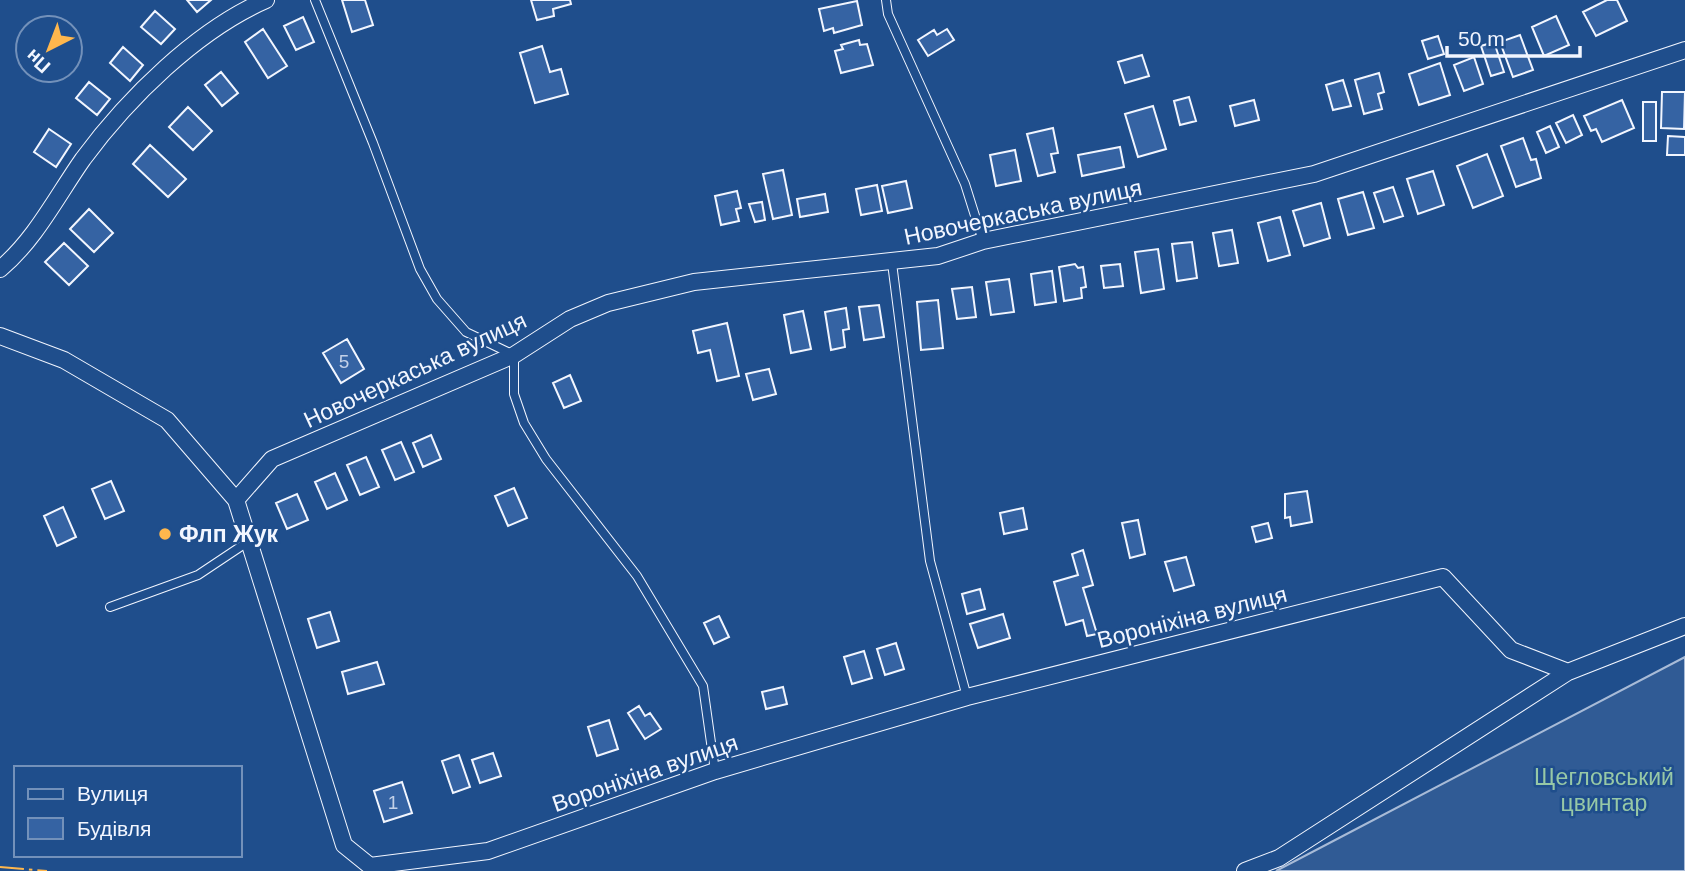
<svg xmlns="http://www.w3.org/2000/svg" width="1685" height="871" viewBox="0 0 1685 871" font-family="Helvetica,sans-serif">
<rect width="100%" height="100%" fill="#1f4e8c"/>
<path fill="#305b95" stroke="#a8bbd7" stroke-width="2" d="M1685,657v214h-409l63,-33z"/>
<path fill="#3563a3" stroke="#f2f6ff" stroke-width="2" d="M187,0h24l-14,12z
M342,0h23l8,25 -21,7z
M531,0h39l1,4 -18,5 1,7 -17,4z
M1607,0h10l10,21 -31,15 -13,-24z
M857,1l5,24 -28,8 -1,-5 -9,3 -5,-22z
M155,11l20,18 -14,15 -20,-17z
M1556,16l13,29 -25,11 -12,-29z
M303,17l11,25 -18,8 -12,-24z
M263,29l24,37 -19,12 -23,-36z
M947,29l7,11 -26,16 -10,-16 16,-10 3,5z
M1520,35l13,35 -20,7 -13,-35z
M1438,36l6,18 -16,5 -6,-18z
M859,40l1,5 7,-1 6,21 -32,8 -6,-22 8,-2 -2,-4z
M1494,42l10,30 -13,4 -10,-30z
M542,46l8,26 11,-3 7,25 -33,9 -15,-50z
M123,47l20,18 -13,16 -20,-18z
M1142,55l7,21 -24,7 -7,-21z
M1474,57l9,27 -19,7 -10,-26z
M1440,63l10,32 -31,10 -10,-31z
M221,72l17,21 -16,13 -17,-21z
M1379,73l5,19 -6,2 4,15 -18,5 -9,-34z
M1343,80l8,26 -18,4 -7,-25z
M89,82l21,17 -13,16 -21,-17z
M1662,92h23l-1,37 -23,-1z
M1189,97l7,24 -16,4 -6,-24z
M1254,100l5,20 -24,6 -5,-20z
M1622,100l12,28 -32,14 -6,-13 -5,2 -7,-15z
M1643,102h13v39h-13z
M1153,106l13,43 -28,8 -13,-43z
M188,107l24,24 -19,19 -24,-23z
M1573,115l9,20 -16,8 -10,-20z
M1550,126l9,21 -13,6 -9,-21z
M1053,128l5,25 -7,1 4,18 -17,4 -11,-42z
M49,129l22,15 -15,23 -22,-15z
M1668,136l17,1v18h-18z
M1523,138l8,22 5,-1 5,19 -25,9 -15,-41z
M150,145l36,34 -18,18 -35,-33z
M1120,147l4,20 -42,9 -4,-21z
M1015,150l6,31 -25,5 -6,-31z
M1487,154l16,42 -30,12 -16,-42z
M783,170l9,45 -19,4 -10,-45z
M1433,171l11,34 -26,9 -11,-35z
M906,181l6,27 -24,5 -6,-27z
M877,185l5,26 -21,4 -5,-26z
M1393,187l10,29 -19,6 -10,-29z
M737,191l4,17 -5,1 3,12 -18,4 -6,-29z
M1363,192l11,36 -26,7 -10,-36z
M825,194l3,18 -28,5 -3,-18z
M762,202l3,18 -10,2 -6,-18z
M1321,203l9,35 -26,8 -11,-35z
M89,209l24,24 -19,19 -24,-23z
M1280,217l10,38 -22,6 -10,-38z
M1232,230l6,33 -19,3 -6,-33z
M1192,242l5,36 -20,3 -5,-37z
M64,243l24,23 -19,19 -24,-23z
M1158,249l6,40 -23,4 -6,-41z
M1075,264l3,4 5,-1 3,20 -5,1 1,10 -18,3 -5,-34z
M1120,264l3,22 -19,2 -3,-22z
M1052,271l4,31 -21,3 -4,-31z
M1009,279l5,33 -23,3 -5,-33z
M972,287l4,30 -19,2 -5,-30z
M938,300l5,48 -22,2 -4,-48z
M879,305l5,32 -20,3 -5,-33z
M846,308l3,21 -6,1 2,17 -14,3 -6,-38z
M803,311l8,38 -20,4 -7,-38z
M727,323l12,53 -22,5 -7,-31 -12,3 -5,-22z
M347,339l17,30 -23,14 -18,-30z
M769,369l7,25 -23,6 -7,-26z
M570,375l11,26 -17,7 -11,-25z
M431,435l10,24 -18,8 -10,-24z
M401,442l13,30 -19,8 -13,-30z
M366,457l13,30 -19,8 -13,-30z
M335,473l12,27 -20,9 -12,-27z
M111,481l13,30 -19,8 -13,-30z
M514,488l13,30 -19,8 -13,-30z
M1307,491l5,31 -21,4 -1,-9 -5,1v-24z
M297,494l11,26 -21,9 -11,-26z
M63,507l13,30 -19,9 -13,-30z
M1023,508l4,21 -23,5 -4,-21z
M1138,520l7,34 -15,4 -8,-35z
M1268,523l4,15 -16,4 -4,-15z
M1083,550l10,35 -10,3 14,46 -10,2 -4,-16 -17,5 -12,-43 24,-7 -6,-21z
M1186,557l8,28 -20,6 -9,-29z
M980,589l5,20 -18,5 -5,-20z
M330,612l9,29 -22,7 -9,-29z
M1003,614l7,24 -32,10 -8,-24z
M719,616l10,21 -15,7 -10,-21z
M896,643l8,26 -19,6 -8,-26z
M864,651l8,27 -20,6 -8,-27z
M377,662l7,22 -36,10 -6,-22z
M783,687l4,17 -21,5 -4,-17z
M639,706l6,10 5,-3 11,16 -16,10 -17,-26z
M609,720l9,29 -21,7 -9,-29z
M493,753l8,23 -21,7 -8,-23z
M459,755l11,32 -17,6 -11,-32z
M402,782l10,31 -28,9 -10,-31z"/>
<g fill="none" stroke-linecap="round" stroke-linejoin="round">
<defs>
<path id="service" d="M315,0l58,143 47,126 17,30 29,33 48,23v39l10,29 22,36 91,117 66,110 12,85
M886,0l2,14 77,170 18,57
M892,263l38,298 37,136
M110,607l88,-32 51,-34"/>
<path id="minor" d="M0,269c35,-29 57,-73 83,-110 45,-61 114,-129 183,-159
M0,336l64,24 103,60 69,80 108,345 26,21 118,-15 227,-80 252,-74 476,-120 68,73 57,22
M236,500l36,-41 242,-104 56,-36 38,-16 86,-21 244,-26 45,-15 331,-67 371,-124
M1245,871l34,-13 289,-186 117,-46"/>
</defs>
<use href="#service" stroke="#f2f6ff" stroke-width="10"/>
<use href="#minor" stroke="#f2f6ff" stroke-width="18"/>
<use href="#service" stroke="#1f4e8c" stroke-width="8"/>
<use href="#minor" stroke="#1f4e8c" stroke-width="16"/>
<path stroke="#ffb74d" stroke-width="2" stroke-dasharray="24 5 3.5 5" stroke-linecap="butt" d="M0,867l47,4"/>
</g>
<circle fill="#ffb74d" stroke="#1f4e8c" stroke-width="2.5" cx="165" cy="534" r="7"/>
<g text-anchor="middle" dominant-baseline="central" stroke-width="5" stroke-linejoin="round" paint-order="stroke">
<g font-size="19" fill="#c3d1e8">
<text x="344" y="361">5</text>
<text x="393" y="802">1</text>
</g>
<g font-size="23" fill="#f2f6ff" stroke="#1f4e8c">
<text transform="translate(1023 212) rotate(-12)">Новочеркаська вулиця</text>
<text transform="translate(415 370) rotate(-25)">Новочеркаська вулиця</text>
<text transform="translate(1192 617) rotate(-14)">Вороніхіна вулиця</text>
<text transform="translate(645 773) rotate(-19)">Вороніхіна вулиця</text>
</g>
<g font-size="23" font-weight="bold" fill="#f2f6ff" stroke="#1f4e8c" text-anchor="start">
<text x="179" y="534">Флп Жук</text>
</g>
<g font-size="23" fill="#97c8a6" stroke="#1f4e8c">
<text x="1604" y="777">Щегловський<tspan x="1604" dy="26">цвинтар</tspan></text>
</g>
</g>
<rect x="14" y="766" width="228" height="91" fill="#1f4e8c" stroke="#7391ba" stroke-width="2"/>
<rect x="28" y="789" width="35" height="10" fill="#1f4e8c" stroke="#7391ba" stroke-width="2"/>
<text x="77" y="801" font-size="21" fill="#f2f6ff">Вулиця</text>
<rect x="28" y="818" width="35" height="21" fill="#3563a3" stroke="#7391ba" stroke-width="2"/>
<text x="77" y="836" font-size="21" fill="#f2f6ff">Будівля</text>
<g transform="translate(49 49) rotate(222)"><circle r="33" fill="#1f4e8c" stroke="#7391ba" stroke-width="2"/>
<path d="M0-5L12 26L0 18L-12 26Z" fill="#ffb74d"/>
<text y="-10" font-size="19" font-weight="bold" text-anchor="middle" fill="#f2f6ff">Пн</text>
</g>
<path d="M1447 46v10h133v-10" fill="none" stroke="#f2f6ff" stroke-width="3.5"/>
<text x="1458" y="46" font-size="21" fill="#f2f6ff" stroke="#1f4e8c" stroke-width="5" paint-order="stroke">50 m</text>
</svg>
